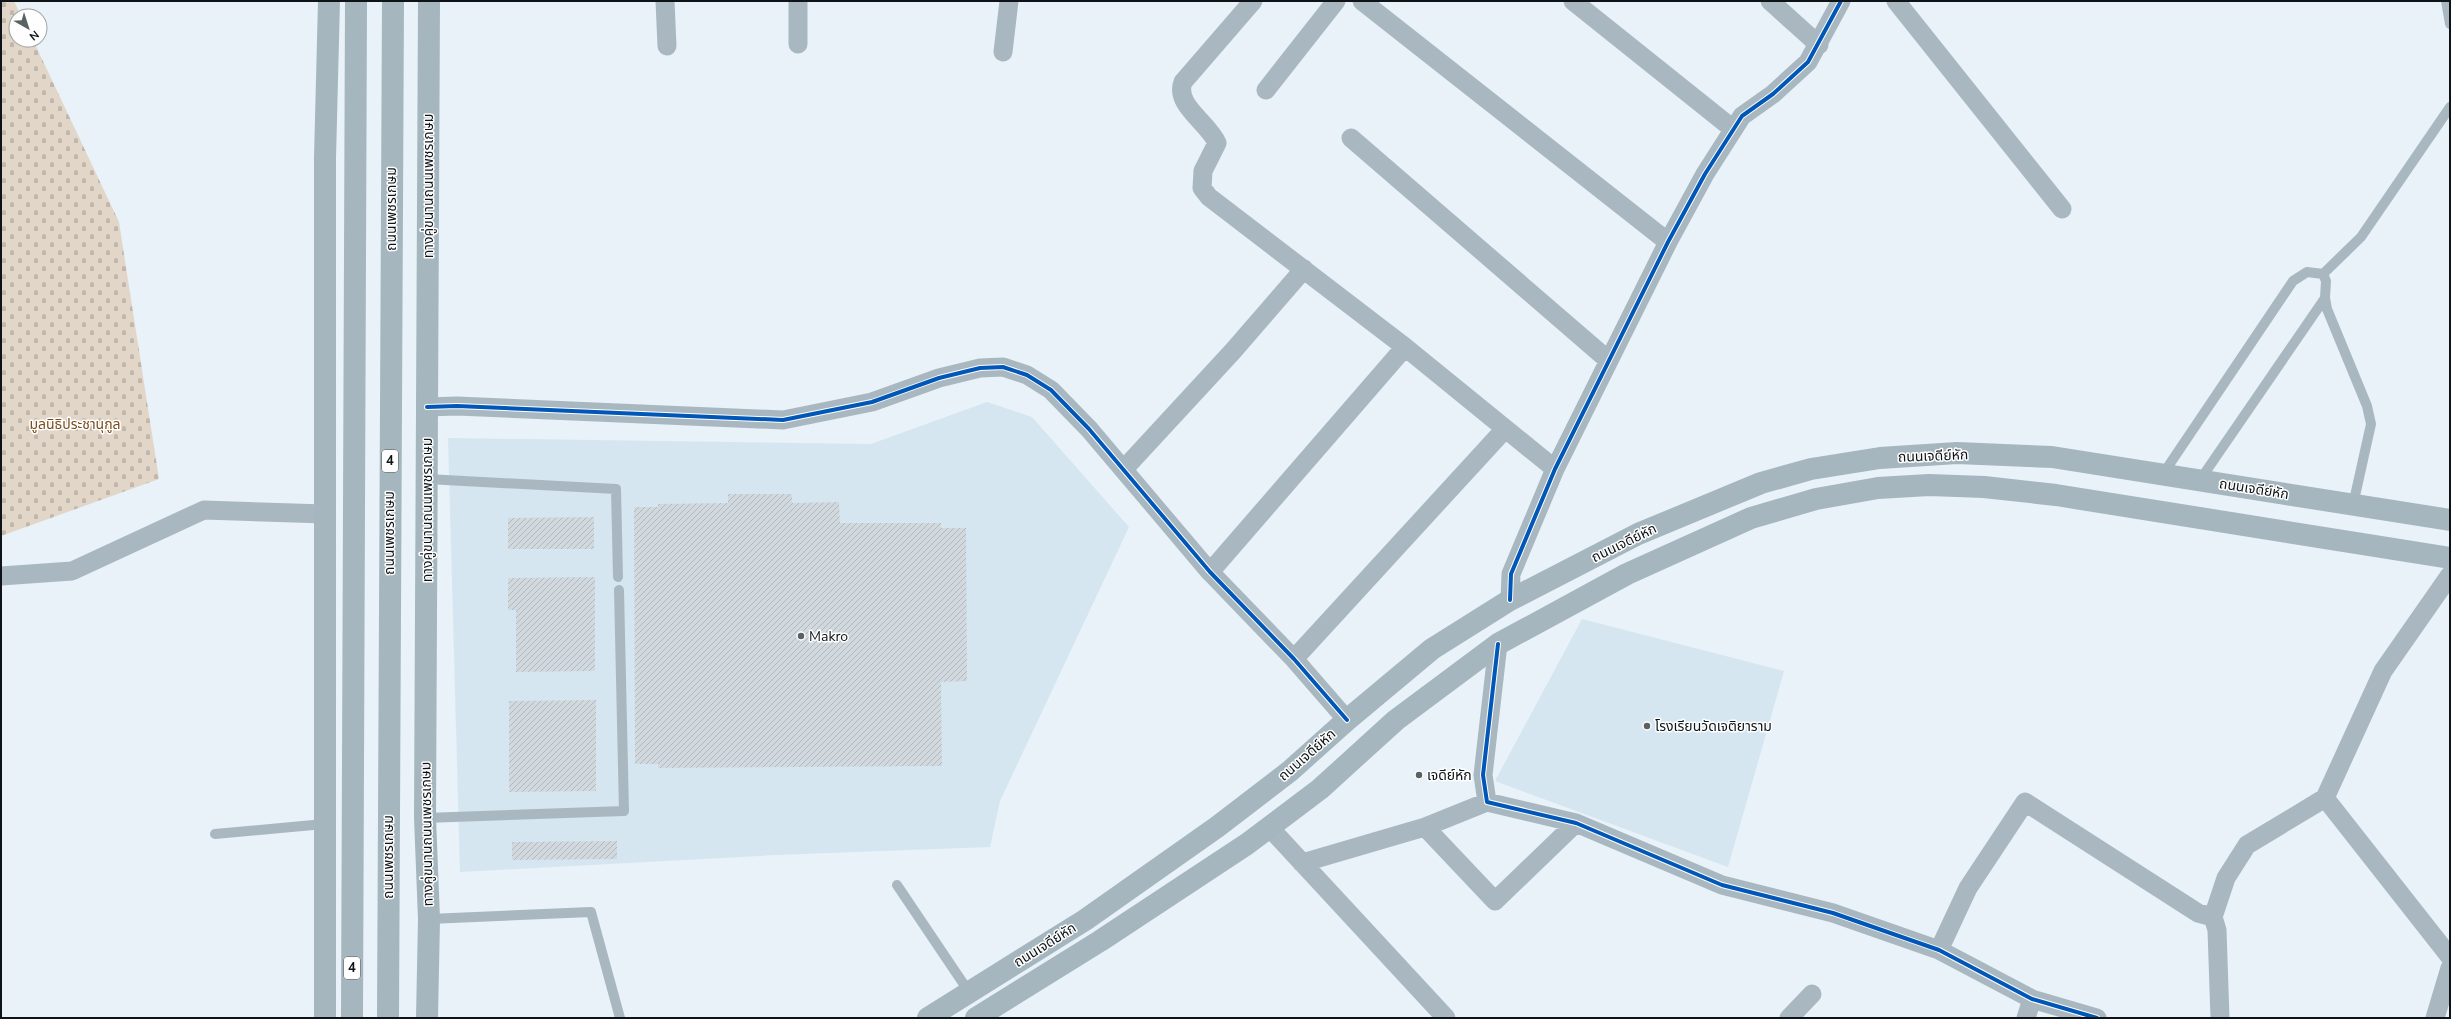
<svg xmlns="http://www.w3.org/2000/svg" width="2451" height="1019" viewBox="0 0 2451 1019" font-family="'Nunito Sans','Noto Sans Thai',sans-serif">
<defs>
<pattern id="cemetery-stones" width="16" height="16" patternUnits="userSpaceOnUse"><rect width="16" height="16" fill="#e2d6c9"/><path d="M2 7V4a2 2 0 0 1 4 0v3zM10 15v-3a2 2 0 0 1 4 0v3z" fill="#c1b7ac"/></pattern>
<pattern id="building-hatch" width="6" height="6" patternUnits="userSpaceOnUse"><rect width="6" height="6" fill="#d1d9de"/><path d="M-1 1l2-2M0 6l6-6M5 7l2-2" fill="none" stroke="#b2b9be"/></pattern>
</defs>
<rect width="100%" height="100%" fill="#e8f2f8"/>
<path fill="#d5e6f1" d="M987,402l45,15 97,110 -129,274 -10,46 -214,8 -316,17 -12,-434 423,6z
M1582,619l202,52 -56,196 -233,-86z"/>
<path fill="url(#cemetery-stones)" d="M1,1h13l7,15h-5v24h17l86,182 40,257 -158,57z"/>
<path fill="url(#building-hatch)" d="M728,494h64v9l47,-1 1,21h101v5h25l1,153 -26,1 1,84 -284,2v-4h-23l-1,-257h24v-3l70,-1z
M594,517v32h-86v-31z
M595,577v94l-79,1v-62h-8v-32z
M596,700v91l-87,1v-91z
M617,841v18l-105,1v-18z"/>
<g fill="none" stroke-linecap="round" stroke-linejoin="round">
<path stroke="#a9b8c0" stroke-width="10" d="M2446,1l4,23
M2323,274l38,-37 89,-130
M2325,298l2,11 40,97 4,18 -18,81
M2163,474l130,-193 14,-9 16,2 3,7 -1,17 -125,182
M427,479l189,10 2,88
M425,818l199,-7 -5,-221
M215,834l109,-10
M897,885l72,107
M429,919l162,-7 29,106"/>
<path stroke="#a9b8c0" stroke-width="19" d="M665,1l2,45
M1253,1l-70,81c-9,23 26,41 34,61l-14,28 -1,17 7,9 196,150 150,122
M1362,1l306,241
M1573,1l160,128
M1770,1l49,44
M1896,1l166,208
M798,44v-43
M1003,52l6,-51
M1266,90l70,-89
M1351,138l257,222
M427,407l30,-1 326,14 89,-18 67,-24 41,-10 23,-1 24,8 24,15 38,39 121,143 84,87 53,61
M1124,469l109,-118 71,-82
M1210,572l195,-225
M1,576l71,-5 132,-61 121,4
M1510,600l1,-26 44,-105 113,-227 37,-68 37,-58 31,-22 35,-32 33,-61
M1498,644l-15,131 4,27 89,21 146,62 111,28 106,37 93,49 65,19
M1294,659l211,-230
M2325,798l125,159
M1425,827l70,74 81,-78
M1270,828l176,190
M1302,863l123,-36 62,-25
M1939,950l29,-62 57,-86 173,111 15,4
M1789,1018l23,-24
M2026,1018l6,-19
M2220,1018l-3,-88 -4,-13 13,-39 21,-33 78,-47 58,-127 67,-96
M2435,1018l15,-50"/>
<path stroke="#a5b6bf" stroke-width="22" d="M325,1018v-860l4,-157
M427,1018l2,-99 -4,-101 4,-817
M928,1018l157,-98 132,-93 73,-56 57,-51 85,-71 78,-49 128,-66 123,-51 50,-14 69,-11 77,-5 95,4 398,63
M976,1018l124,-77 147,-97 73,-55 76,-69 102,-76 129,-70 124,-56 65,-19 62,-11 51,-3 55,2 72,8 394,63"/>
<path stroke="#a6b6be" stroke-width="22" d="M352,1018l4,-1017
M388,1018l5,-1017"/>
<defs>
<path id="cycleway" d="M427,407l30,-1 326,14 89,-18 67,-24 41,-10 23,-1 24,8 24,15 38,39 121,143 84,87 53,61
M1510,600l1,-26 44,-105 113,-227 37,-68 37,-58 31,-22 35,-32 33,-61
M1498,644l-15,131 4,27 89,21 146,62 111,28 106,37 93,49 65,19"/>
</defs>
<use href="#cycleway" stroke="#fefefe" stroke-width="6"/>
<use href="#cycleway" stroke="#0057b8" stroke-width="4"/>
</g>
<g fill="#5a6165" stroke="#fefefe" stroke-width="1.5">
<circle cx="801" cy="636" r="4"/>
<circle cx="1647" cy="726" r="4"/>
<circle cx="1419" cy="775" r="4"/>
</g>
<g text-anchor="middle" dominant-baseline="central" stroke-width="3" stroke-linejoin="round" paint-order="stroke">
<g fill="#fefefe" stroke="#555a5c" stroke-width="1">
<rect x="382" y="450" width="16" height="22" rx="3"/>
<rect x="344" y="957" width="16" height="22" rx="3"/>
</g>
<g font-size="13" font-weight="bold" fill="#0d1316">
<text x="390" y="461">4</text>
<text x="352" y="968">4</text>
</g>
<g font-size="14" fill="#0d1316" stroke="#fefefe">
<text transform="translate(428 186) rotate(-90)">ทางคู่ขนานถนนเพชรเกษม</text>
<text transform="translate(391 209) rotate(-90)">ถนนเพชรเกษม</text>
<text transform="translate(1933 456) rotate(-2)">ถนนเจดีย์หัก</text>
<text transform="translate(2254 489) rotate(9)">ถนนเจดีย์หัก</text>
<text transform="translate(427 510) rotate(-90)">ทางคู่ขนานถนนเพชรเกษม</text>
<text transform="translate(389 533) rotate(-90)">ถนนเพชรเกษม</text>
<text transform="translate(1624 543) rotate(-26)">ถนนเจดีย์หัก</text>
<text transform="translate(1307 755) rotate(-41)">ถนนเจดีย์หัก</text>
<text transform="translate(427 834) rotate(-91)">ทางคู่ขนานถนนเพชรเกษม</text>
<text transform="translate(388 857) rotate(-90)">ถนนเพชรเกษม</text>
<text transform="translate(1045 945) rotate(-32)">ถนนเจดีย์หัก</text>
</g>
<g font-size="14" fill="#794b1a" stroke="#fefefe">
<text x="75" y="424">มูลนิธิประชานุกูล</text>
</g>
<g font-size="14" fill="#0d1316" stroke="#fefefe" text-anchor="start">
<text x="809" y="636">Makro</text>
<text x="1655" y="726">โรงเรียนวัดเจติยาราม</text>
<text x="1427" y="775">เจดีย์หัก</text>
</g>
</g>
<rect width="2451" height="1019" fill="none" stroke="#0d1316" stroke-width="4"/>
<g transform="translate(28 28) rotate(141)"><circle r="19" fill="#fefefe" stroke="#9ea0a1"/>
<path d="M0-3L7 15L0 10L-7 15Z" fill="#5a6165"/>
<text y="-6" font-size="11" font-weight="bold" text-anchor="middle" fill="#0d1316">N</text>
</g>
</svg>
